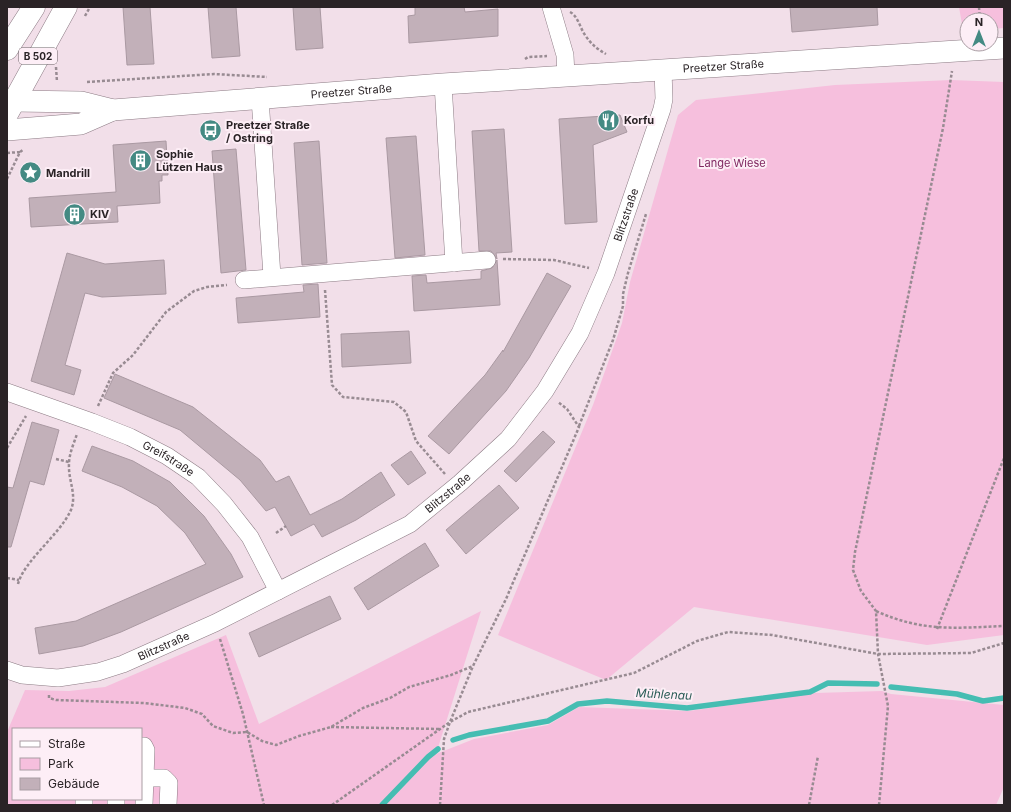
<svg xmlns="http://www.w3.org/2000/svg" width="1011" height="812" viewBox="0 0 1011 812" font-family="Inter,sans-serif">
<rect width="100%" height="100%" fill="#f2dfe9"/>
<path fill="#f6bfdd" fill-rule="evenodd" d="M959,7h45v21l-13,1v-9h-24v10h-4z
M951,80l53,2v553l-77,10 -233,-38 -88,73 -108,-45 95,-230 23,-65 6,-17 8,-41 48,-167 18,-15 139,-15z
M481,611l-45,143 38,-15 74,-14 31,-18 110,4 126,-18 67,-2 9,3 113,11v82l-8,18h-989v-73l18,-42 44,1 36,-4 121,-52 33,89zM13,729h128v70h-128z"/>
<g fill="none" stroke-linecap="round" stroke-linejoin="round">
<path stroke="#45bdb2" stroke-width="5.5" d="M891,687l66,7 26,7 21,-3
M453,740l16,-5 79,-14 30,-17 29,-3 80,7 123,-16 18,-9 49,1
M382,805l46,-48 10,-8"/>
</g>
<path fill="#c2b0b9" stroke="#aa99a2" d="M123,7h27l4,57 -27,1z
M208,7h28l4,49 -28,2z
M293,7h27l3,41 -27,2z
M415,7h49l1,5 33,-3v27l-89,7 -1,-27 7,-1z
M790,7h87l1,18 -86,7z
M620,115l7,17 -34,13 4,77 -32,2 -6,-105z
M504,129l8,123 -16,1 1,6 -6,-8h-12l-7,-120z
M416,136l9,119 -30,3 -9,-120z
M166,141l2,34h-6v6h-3l1,22 -43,3 1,16 -87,5 -2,-29 87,-6 -3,-47z
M319,141l8,122 -25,2 -8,-122z
M236,149l10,121 -25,3 -9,-122z
M67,253l38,11 59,-4 2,34 -64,3 -17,-4 -20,72 16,5 -7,25 -43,-14z
M497,260l3,45 -86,6 -2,-35 14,-1 1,8 54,-4v-8l11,-3z
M547,273l24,13 -42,72 -23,33 -57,63 -21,-18 57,-61 18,-25v2z
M318,284l2,33 -82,6 -2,-25 68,-6 -1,-7z
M409,331l2,32 -69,4 -1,-33z
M115,374l78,33 67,53 16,22 13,-6 21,39 32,-16 39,-27 14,23 -39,25 -34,17 -8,-13 -23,12 -16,-29 -9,4 -26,-31 -60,-50 -76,-32z
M32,422l27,8 -15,55 -14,-4 -19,66h-4v-60l6,1z
M543,431l12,11 -39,40 -12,-11z
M92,446l41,15 37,21 34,34 27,38 12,23 -122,55 -38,14 -44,8 -4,-26 41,-7 130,-57 -21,-31 -28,-27 -35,-19 -40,-16z
M411,451l15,22 -18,12 -17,-20z
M499,485l20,23 -53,46 -20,-24z
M425,543l14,23 -71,44 -14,-22z
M330,596l11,23 -82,38 -10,-24z"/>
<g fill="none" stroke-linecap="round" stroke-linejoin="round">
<defs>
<g id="minor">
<path d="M551,7l14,48 1,21"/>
<path d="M443,84l11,179"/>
<path d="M260,98l12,178"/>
<path d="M244,280l243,-20"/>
<path id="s1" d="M7,392l85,30 38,15 37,19 31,21 26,27 26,33 28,54"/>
<path id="s2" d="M7,670l15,5 36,3 40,-6 25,-8 92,-41 195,-99 50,-41 48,-44 37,-48 35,-58 26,-60 56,-164 2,-10 -1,-29"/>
<path d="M141,746h3l2,4 -2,55"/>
<path d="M141,778h23l5,5 -1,22"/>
<path d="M84,805v-6"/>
<path d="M116,805v-6"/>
</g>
<g id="tertiary">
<path id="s3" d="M14,101l67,1 32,8 330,-26 561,-36"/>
<path d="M7,130l74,-6 32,-14"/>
</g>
<path id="primary" d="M7,49l27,-42
M7,114l59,-107"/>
</defs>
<use href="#minor" stroke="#8c7b84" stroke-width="18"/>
<use href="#tertiary" stroke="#8c7b84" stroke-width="22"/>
<use href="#primary" stroke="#8c7b84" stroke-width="23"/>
<path stroke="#988b92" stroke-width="2.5" stroke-dasharray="3 2" stroke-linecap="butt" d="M979,7l1,13
M570,12c8,4 10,16 15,23 6,9 12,14 21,19
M85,16l5,-9
M525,59l3,-2 19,-1
M56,67l1,15
M87,82l127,-8 53,3
M7,153l13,-1
M7,179l13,-27 4,-3
M503,259l51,1 35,8
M325,290l7,95 11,12 51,5 12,10 10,29 29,33
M98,406l15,-33 20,-18 33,-43 28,-21 13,-4 20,-2
M579,426l34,-86 10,-34v-12l5,-21 18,-59
M7,448l19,-32
M56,459l13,3
M276,533l10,-7
M7,578l12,2
M18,584c6,-23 40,-48 52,-72 8,-16 -2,-31 -1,-48 0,-10 5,-21 8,-30
M876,611c46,21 80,17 128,15
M937,629l67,-171
M220,639l23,75 21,91
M49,695v3l7,2 88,3 41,5 17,6 11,12 20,7 14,-1 15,9 14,4 23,-9 32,-9 32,-19 27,-10 19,-11 42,-12 22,-9
M331,727l109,2
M332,805l118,-83 18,-10 166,-39 63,-32 31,-9 44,3 106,19 93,-1 33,-10
M440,805l4,-66 6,-17 23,-56 33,-67 73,-172 -12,-18 -9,-7
M809,805l9,-49
M879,805l9,-99 -10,-52 -2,-43 -15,-20 -8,-21 2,-18 88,-424 9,-57"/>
<use href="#minor" stroke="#fff" stroke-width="17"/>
<use href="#tertiary" stroke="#fff" stroke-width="21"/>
<use href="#primary" stroke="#fff" stroke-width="22"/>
</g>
<defs>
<symbol id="restaurant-disc" viewBox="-11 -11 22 22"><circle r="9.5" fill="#448a83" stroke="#fdeef6"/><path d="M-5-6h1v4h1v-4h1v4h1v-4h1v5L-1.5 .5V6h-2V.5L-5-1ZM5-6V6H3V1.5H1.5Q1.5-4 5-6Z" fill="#fff"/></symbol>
<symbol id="bus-disc" viewBox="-11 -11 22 22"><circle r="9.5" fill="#448a83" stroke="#fdeef6"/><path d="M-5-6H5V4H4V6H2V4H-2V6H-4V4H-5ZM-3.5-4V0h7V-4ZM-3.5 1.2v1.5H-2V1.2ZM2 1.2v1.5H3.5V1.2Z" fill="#fff"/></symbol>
<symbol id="building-disc" viewBox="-11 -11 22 22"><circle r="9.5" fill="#448a83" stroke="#fdeef6"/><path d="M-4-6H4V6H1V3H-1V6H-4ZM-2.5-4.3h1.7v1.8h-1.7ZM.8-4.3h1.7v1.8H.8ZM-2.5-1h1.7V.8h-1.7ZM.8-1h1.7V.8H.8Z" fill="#fff"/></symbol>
<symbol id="sight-disc" viewBox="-11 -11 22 22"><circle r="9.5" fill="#448a83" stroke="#fdeef6"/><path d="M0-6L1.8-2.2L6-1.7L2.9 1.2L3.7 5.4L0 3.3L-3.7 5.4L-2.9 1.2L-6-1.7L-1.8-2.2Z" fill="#fff"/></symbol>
</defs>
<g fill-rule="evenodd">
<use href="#restaurant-disc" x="596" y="108" width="25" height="25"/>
<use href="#bus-disc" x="198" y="118" width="25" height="25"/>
<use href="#building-disc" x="128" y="148" width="25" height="25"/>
<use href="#sight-disc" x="18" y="160" width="25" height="25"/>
<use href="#building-disc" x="62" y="202" width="25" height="25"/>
</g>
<g text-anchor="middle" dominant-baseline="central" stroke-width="4" stroke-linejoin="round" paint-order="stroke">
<rect fill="#fdeef6" stroke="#696064" stroke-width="1" x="19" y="48" width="38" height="16" rx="3"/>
<g font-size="10" font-weight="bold" fill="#2a2326">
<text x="38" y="56">B 502</text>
</g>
<g font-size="11" fill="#2a2326" stroke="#fdeef6">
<text stroke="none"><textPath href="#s3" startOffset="712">Preetzer Straße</textPath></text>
<text stroke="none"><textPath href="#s3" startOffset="339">Preetzer Straße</textPath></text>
<text stroke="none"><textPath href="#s2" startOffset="823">Blitzstraße</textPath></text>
<text stroke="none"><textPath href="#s1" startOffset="175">Greifstraße</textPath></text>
<text stroke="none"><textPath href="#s2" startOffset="487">Blitzstraße</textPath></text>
<text stroke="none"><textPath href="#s2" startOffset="163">Blitzstraße</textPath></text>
</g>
<g font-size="11" font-weight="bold" fill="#2a2326" stroke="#fdeef6" text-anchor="start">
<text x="624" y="120">Korfu</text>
<text x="226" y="125">Preetzer Straße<tspan x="226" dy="13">/ Ostring</tspan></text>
<text x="156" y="154">Sophie<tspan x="156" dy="13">Lützen Haus</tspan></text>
<text x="46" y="173">Mandrill</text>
<text x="90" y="214">KIV</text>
</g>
<g font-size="11" fill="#7f2760" stroke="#fdeef6">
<text x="732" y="163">Lange Wiese</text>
</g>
<g font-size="12" font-style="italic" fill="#2b5d57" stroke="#fdeef6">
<text transform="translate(664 694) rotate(3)">Mühlenau</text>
</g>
</g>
<rect width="1011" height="812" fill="none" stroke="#2a2326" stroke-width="16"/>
<rect x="12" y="728" width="130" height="72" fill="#fdeef6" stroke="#a99da3"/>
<rect x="20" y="741" width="20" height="6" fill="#ffffff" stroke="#a99da3"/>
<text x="48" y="748" font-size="12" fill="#2a2326">Straße</text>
<rect x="20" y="758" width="20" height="12" fill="#f6bfdd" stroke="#a99da3"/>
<text x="48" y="768" font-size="12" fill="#2a2326">Park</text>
<rect x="20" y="778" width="20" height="12" fill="#c2b0b9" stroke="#a99da3"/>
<text x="48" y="788" font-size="12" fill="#2a2326">Gebäude</text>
<g transform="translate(979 32)"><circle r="19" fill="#fdeef6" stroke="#a99da3"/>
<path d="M0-3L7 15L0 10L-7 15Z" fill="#448a83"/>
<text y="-6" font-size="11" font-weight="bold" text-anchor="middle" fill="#2a2326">N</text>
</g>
</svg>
